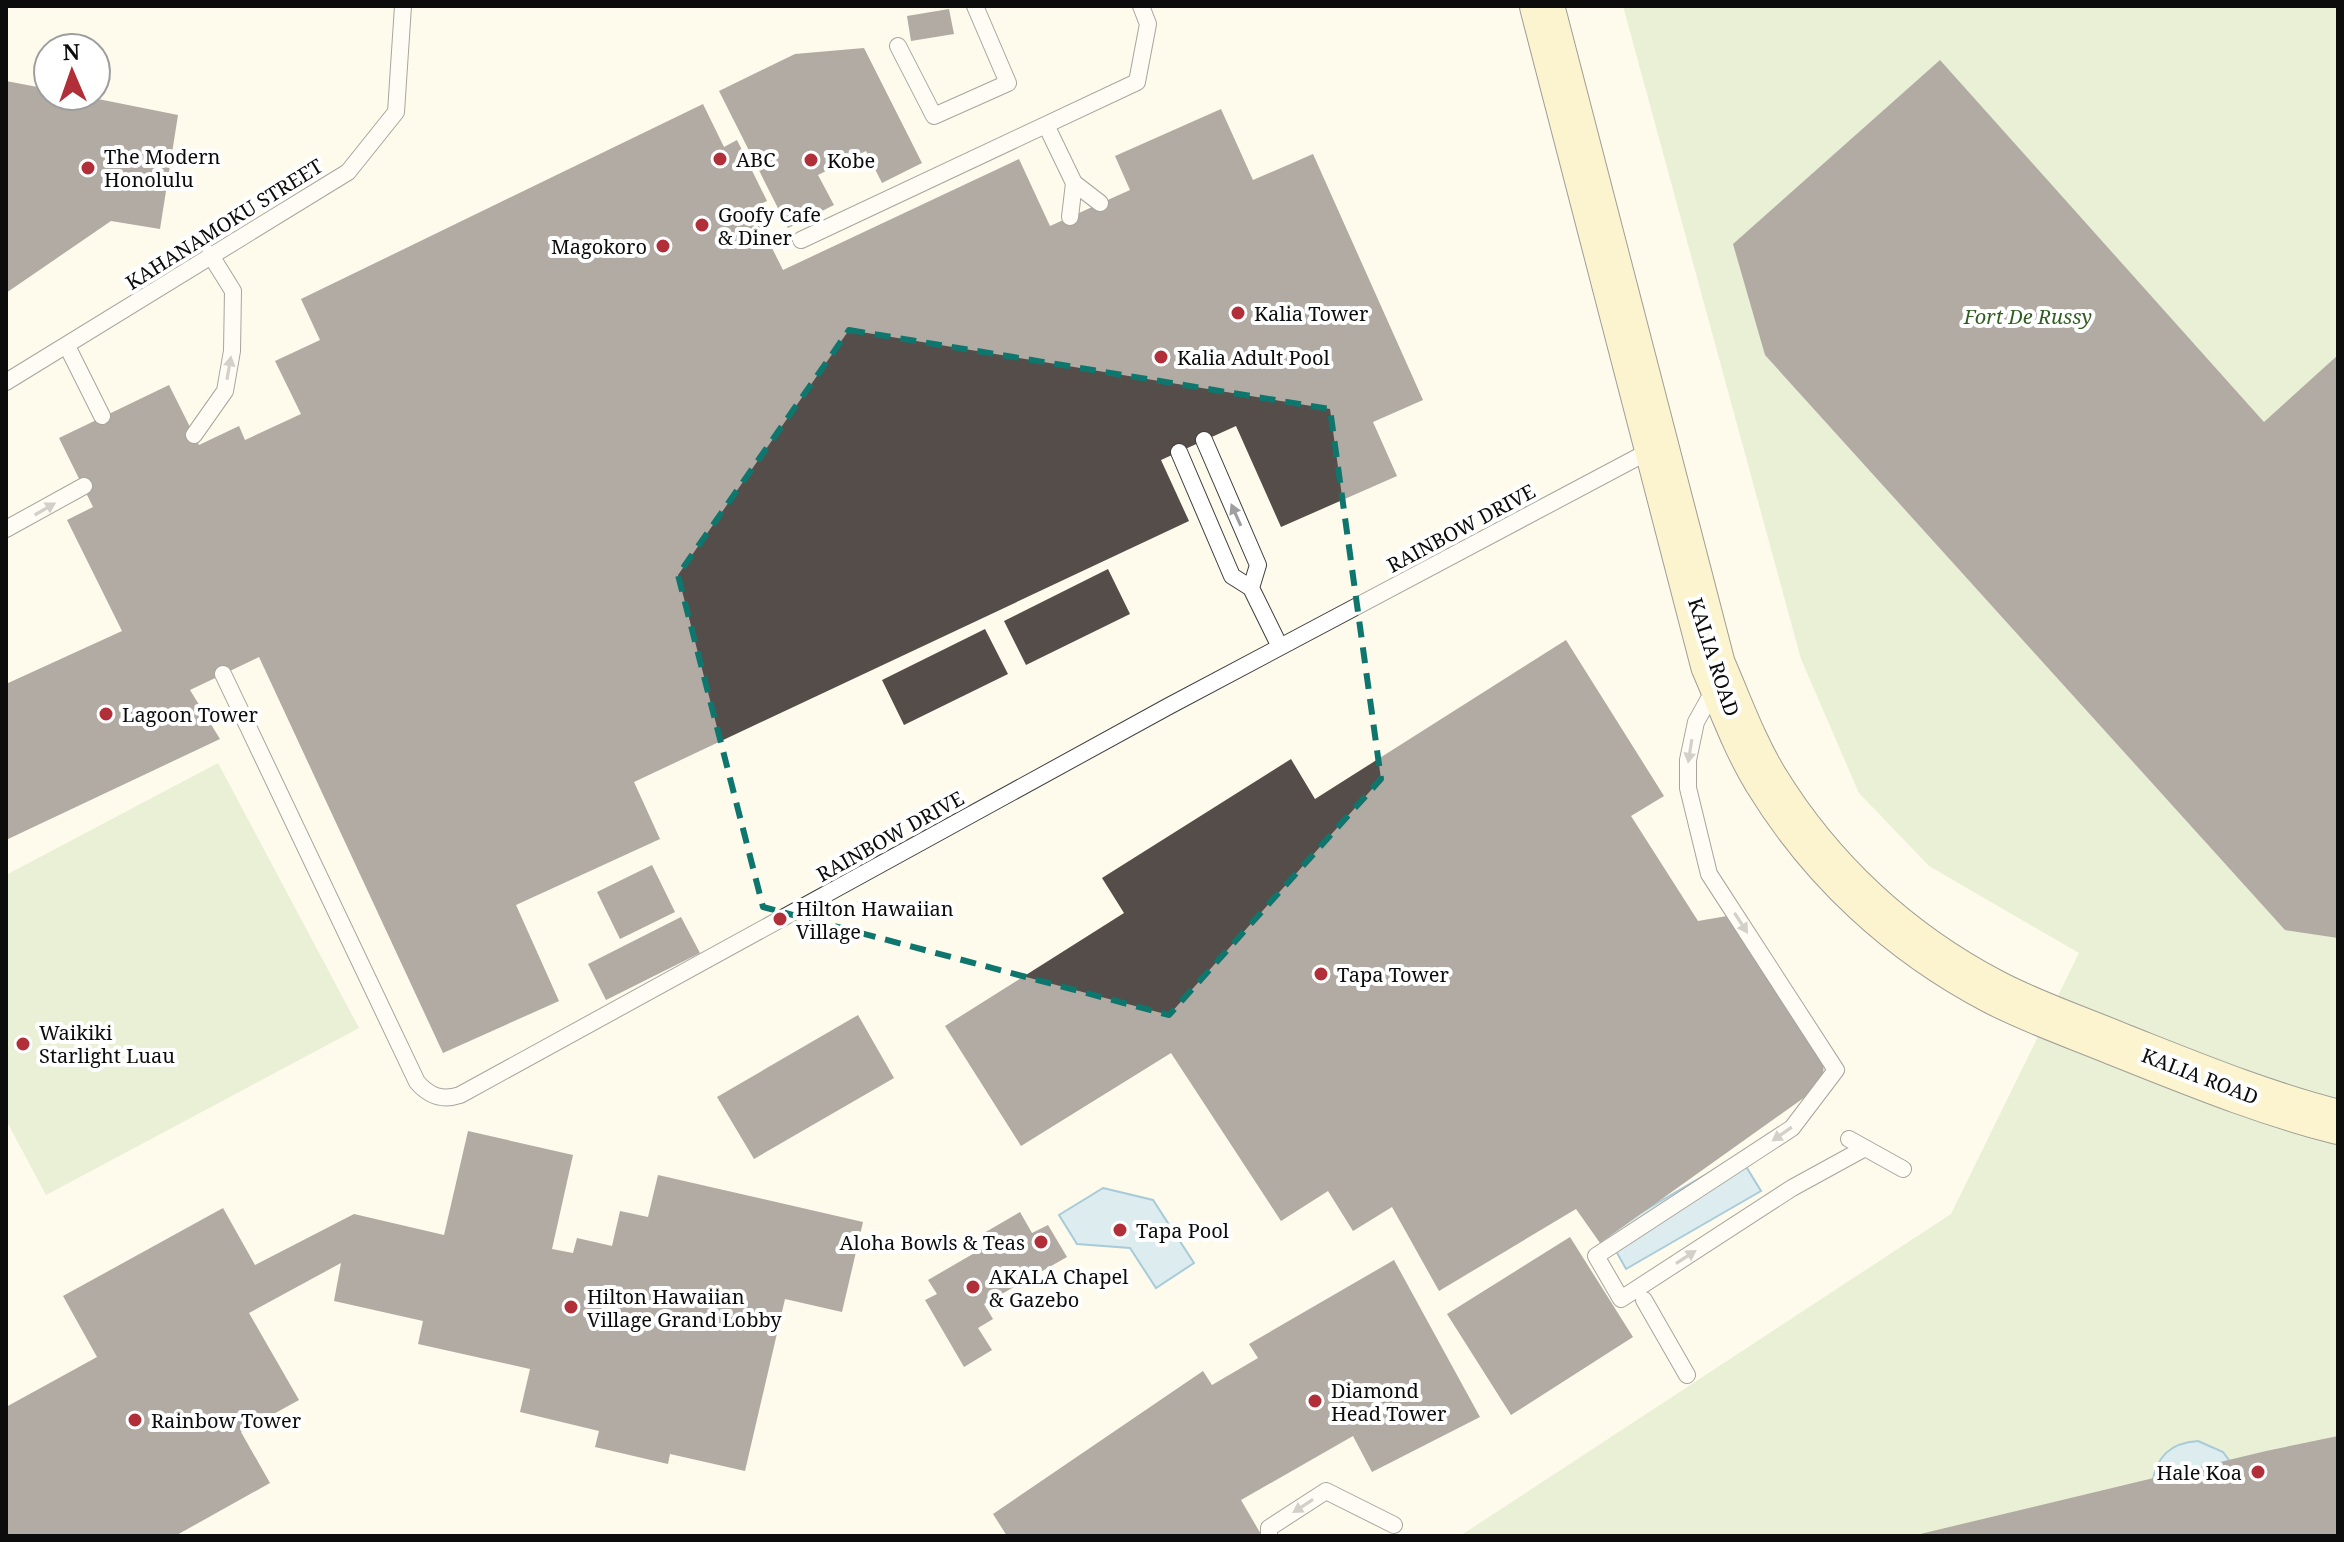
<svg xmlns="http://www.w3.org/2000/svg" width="2344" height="1542" viewBox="0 0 2344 1542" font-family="'Noto Serif',serif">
<rect width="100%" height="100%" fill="#fefaec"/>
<path fill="#d1e5b9" d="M1623,6h715v1530h-878l491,-322 128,-261 -150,-87 -70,-73 -58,-134z
M218,763l141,265 -313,167 -40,-75v-245z"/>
<path fill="#b5dcf1" stroke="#4193c2" stroke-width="2" d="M1739,1155l22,36 -135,78 -20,-36z
M1103,1188l50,12 41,63 -38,25 -26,-40 -53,-4 -18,-29z
M2198,1441l25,11 8,11 -79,20c5,-27 18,-40 46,-42z"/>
<path fill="#544d49" d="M949,9l5,25 -43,7 -4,-25z
M864,48l58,115 -40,20 -16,-32 -48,24 16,30 -46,23 -69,-137 76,-37z
M1940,60l324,362 74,-67v583l-53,-8 -520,-575 -32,-111z
M6,81l42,8v7h35l95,19 -18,114 -49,-8 -105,72z
M703,104l21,43 13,-7 30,61 -15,7 31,62 236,-111 31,67 80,-36 -15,-34 106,-47 32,71 60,-26 110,246 -50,22 24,54 -116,51 -45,-101 -75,34 28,61 -555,261 26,57 -144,66 43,96 -116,52 -184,-396 -69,33 30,49 -214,101v-156l116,-53 -55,-111 26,-13 -34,-69 110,-53 30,60 40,-19 6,14 56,-26 -26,-53 45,-21 -19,-41z
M1108,569l22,45 -104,51 -22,-44z
M985,629l23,45 -104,51 -22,-45z
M1566,640l98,156 -33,20 67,105 29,-5 97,143 -1,19 -18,19 -205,146 -24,-34 -137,82 -47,-84 -39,24 -25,-40 -47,30 -110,-168 -150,93 -76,-120 179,-113 -22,-35 189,-119 24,40z
M652,865l23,47 -55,27 -23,-47z
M681,917l19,36 -94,47 -18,-36z
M858,1015l36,63 -140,81 -37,-62z
M468,1131l105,24 -21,94 21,4 4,-15 35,8 8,-35 28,6 10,-42 205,47 -21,90 -57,-13 -40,172 -75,-17 -2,10 -73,-17 4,-16 -79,-19 10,-43 -112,-25 5,-23 -89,-20 7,-38 -92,50 50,87 -58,32 29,51 -95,53h-169v-129l91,-50 -34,-61 160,-88 32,57 99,-51 90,21z
M1020,1212l12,21 16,-8 19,32 -83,47 9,15 -15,9 14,22 -28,17 -39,-67 12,-6 -9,-14 62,-36 -6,-11z
M1570,1237l63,100 -122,78 -64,-101z
M1394,1260l86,157 -108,55 -19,-36 -112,64 21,36h-255l-14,-22 210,-143 9,14 46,-27 -9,-14z
M2338,1436v100h-426l354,-85z"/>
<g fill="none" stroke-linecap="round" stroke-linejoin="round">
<defs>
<path id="lane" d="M898,46l36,70 74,-33 -33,-77
M1046,125l28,58 -4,34
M1074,183l26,20
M801,240l336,-158 11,-58 -7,-18
M67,346l35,70
M6,382l342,-210 48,-60 7,-106
M194,435l31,-44 7,-40 1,-60 -23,-37
M1204,440l54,125 -7,23
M1179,452l53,124 19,12 29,59
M6,529l78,-43
M223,674l194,408c12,14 25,19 43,13l709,-389 486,-258
M1716,686l-20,36 -8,38v28l21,86 127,196 -44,58 -196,128 25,43 171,-111 73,-40
M1849,1139l54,30
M1644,1300l43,75
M1269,1536v-8l57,-37 68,34"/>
<path id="secondary" d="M1542,6l171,659c17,39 31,79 53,115 55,90 134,163 228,212 40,21 85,36 128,54 71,28 141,57 216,76"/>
</defs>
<use href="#lane" stroke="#3f3f3f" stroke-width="18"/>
<use href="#secondary" stroke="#2e2e2e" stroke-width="46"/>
<use href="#lane" stroke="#fff" stroke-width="16"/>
<use href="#secondary" stroke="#f9eeac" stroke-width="44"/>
</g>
<defs><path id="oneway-solid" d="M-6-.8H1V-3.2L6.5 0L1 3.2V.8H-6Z" transform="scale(2)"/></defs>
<g fill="#9e9e9e">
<use href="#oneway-solid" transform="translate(229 368) rotate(-80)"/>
<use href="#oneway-solid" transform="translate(45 509) rotate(-30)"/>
<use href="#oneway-solid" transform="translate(1236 515) rotate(-114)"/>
<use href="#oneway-solid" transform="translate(1690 751) rotate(99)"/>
<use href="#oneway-solid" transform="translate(1741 923) rotate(57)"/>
<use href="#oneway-solid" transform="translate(1782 1134) rotate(145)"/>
<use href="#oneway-solid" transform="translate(1686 1257) rotate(-33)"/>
<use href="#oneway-solid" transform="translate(1303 1506) rotate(147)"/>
</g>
<path d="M0 0H2344V1542H0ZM849,330l481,79 51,370 -212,236 -406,-108 -85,-332z" fill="#fefaec" fill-opacity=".55" fill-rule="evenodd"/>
<path fill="none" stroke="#0f766e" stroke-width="6" stroke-dasharray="16 10" stroke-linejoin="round" d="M849,330l481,79 51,370 -212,236 -406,-108 -85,-332z"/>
<g fill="#b12f39" stroke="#fff" stroke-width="3">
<circle cx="720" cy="159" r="8"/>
<circle cx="811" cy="160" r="8"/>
<circle cx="88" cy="168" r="8"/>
<circle cx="702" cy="225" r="8"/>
<circle cx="663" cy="246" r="8"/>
<circle cx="1238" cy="313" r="8"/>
<circle cx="1161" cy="357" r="8"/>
<circle cx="106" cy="714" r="8"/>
<circle cx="780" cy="919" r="8"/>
<circle cx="1321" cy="974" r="8"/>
<circle cx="23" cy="1044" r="8"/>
<circle cx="1120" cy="1230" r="8"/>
<circle cx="1041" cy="1242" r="8"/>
<circle cx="973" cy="1287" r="8"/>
<circle cx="571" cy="1307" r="8"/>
<circle cx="1315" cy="1401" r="8"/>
<circle cx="135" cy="1420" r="8"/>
<circle cx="2258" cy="1472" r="8"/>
</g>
<g text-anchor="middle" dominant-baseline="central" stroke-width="8" stroke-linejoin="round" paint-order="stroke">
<g font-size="20" fill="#0c0c0c" stroke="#fff" text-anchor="start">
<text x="104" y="156">The Modern<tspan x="104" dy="23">Honolulu</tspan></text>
<text x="736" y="159">ABC</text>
<text x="827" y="160">Kobe</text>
<text x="718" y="214">Goofy Cafe<tspan x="718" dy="23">&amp; Diner</tspan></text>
<text x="647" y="246" text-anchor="end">Magokoro</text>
<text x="1254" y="313">Kalia Tower</text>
<text x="1177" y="357">Kalia Adult Pool</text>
<text x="122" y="714">Lagoon Tower</text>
<text x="796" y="908">Hilton Hawaiian<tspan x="796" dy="23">Village</tspan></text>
<text x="1337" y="974">Tapa Tower</text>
<text x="39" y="1032">Waikiki<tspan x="39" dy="23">Starlight Luau</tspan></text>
<text x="1136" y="1230">Tapa Pool</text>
<text x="1025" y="1242" text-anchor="end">Aloha Bowls &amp; Teas</text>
<text x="989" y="1276">AKALA Chapel<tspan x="989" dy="23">&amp; Gazebo</tspan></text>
<text x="587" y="1296">Hilton Hawaiian<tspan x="587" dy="23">Village Grand Lobby</tspan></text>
<text x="1331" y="1390">Diamond<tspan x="1331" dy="23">Head Tower</tspan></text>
<text x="151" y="1420">Rainbow Tower</text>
<text x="2242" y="1472" text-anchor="end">Hale Koa</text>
</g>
<g font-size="20" fill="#0c0c0c" stroke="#fff">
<text transform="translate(224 224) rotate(-32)">KAHANAMOKU STREET</text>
<text transform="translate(1461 528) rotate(-28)">RAINBOW DRIVE</text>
<text transform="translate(1714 657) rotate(72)">KALIA ROAD</text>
<text transform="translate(890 836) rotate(-29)">RAINBOW DRIVE</text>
<text transform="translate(2200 1076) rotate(21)">KALIA ROAD</text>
</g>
<g font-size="20" font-style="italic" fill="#305e22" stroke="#fff">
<text x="2028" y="316">Fort De Russy</text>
</g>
</g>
<rect width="2344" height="1542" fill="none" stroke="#0c0c0c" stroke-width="16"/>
<g transform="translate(72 72) rotate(358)"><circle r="38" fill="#ffffff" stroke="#9e9e9e" stroke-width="2"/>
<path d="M0-6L14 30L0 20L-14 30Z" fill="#b12f39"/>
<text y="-12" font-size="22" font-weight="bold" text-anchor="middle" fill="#0c0c0c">N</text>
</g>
</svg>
